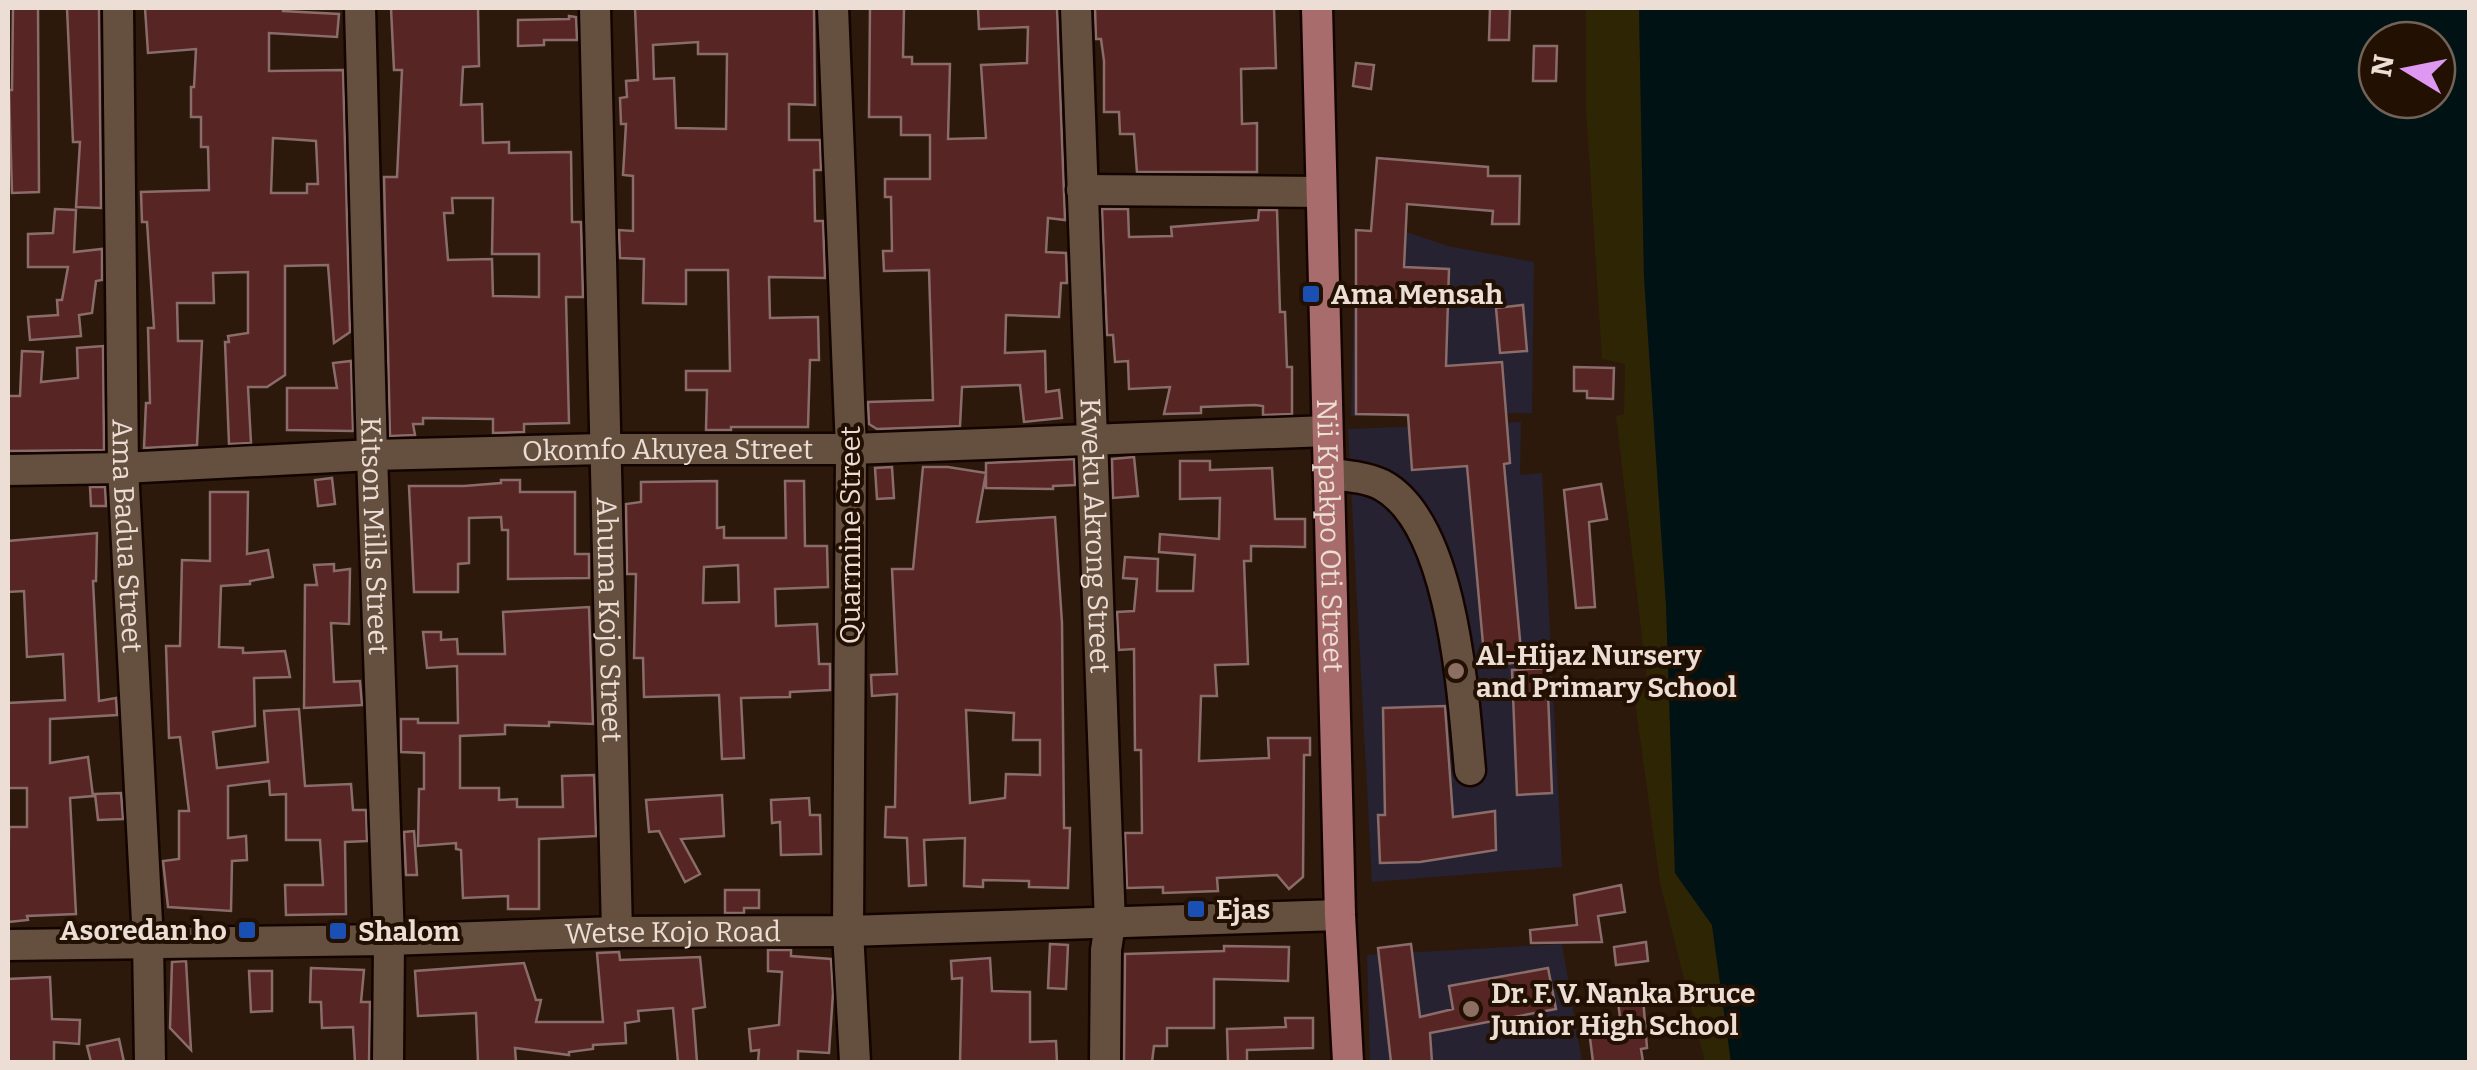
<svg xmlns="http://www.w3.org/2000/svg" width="2477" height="1070" viewBox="0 0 2477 1070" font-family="Bitter,serif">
<rect width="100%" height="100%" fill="#2c190b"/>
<path fill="#262232" d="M1356,230l50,2 42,14 86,16 -2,151 -181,3z
M1521,422l-1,53 22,-2 20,394 -190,15 -24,-453z
M1562,944l20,118h-212l-3,-107z"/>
<path fill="#2d2504" d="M1586,8h53l5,269 22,328 9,268 37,52 19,137h-26l-45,-179 -26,-189 14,-6 -32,-272 8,-2 1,-50 -23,-5 -16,-250z"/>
<path fill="#001214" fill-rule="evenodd" d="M1639,8h830v1054h-738l-19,-137 -37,-52 -9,-268 -22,-328zM2377,40h60v60h-60z"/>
<path fill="#562524" stroke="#8a6c6a" stroke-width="2.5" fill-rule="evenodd" d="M13,8h25l1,184 -27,1 -3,-103h3z
M67,8h32l2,200 -25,-1 4,-65h-7z
M145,8h138v3l56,3 -2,23 -68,-4v38l74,-1 7,262 -16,11 -6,-78 -43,1v109l-18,12h-19l3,56 -22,1 -4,-102h4l-1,-6 20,-3v-61l-35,1 1,30h-37l1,38h24l-5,104 -53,3 2,-45h4l-2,-75h6l-7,-106h-5l-1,-30 68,-2 -1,-43h-7v-30h-10v-30h3l2,-38 -48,4zM273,138l43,3 2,43h-11v9h-36z
M391,8h87l1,58 -16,1 -2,38 21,-1 1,39 26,-1v11l62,-1 1,70h9l2,75h-17l3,126 -45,1v8l-31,1v-14l-70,-1v6h-10l2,11 -25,1 -6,-259h13l5,-107h-8zM452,198h41l-1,56h47v43l-46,-1 -1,-37 -44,1 -4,-47h9z
M635,8h179l1,97 -26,-1v36h31l1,30h-7l1,51h8l2,57 -56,-1 1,41 48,-1 1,43h-9l-2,67h-77v3h-25l1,-40h-21v-19h44l-2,-101h-42v34l-43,-1 1,-44 -24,-1 -1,-28 14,1v-55l-10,-1 3,-51h-5l-1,-26 7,-1 -1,-16 12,-1zM698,42v12h29l-1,75 -50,-1 -2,-50 -20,1 -1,-34z
M870,8h34l-1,49h9v7h38l-2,75 38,-1 -5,-73 46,-2 1,-36 -49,2 -1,-21h79l8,212 -17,-2 -2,34 20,1 1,30h-6l-2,34 -53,-2 -1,38 40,-2 1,41 13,-2 3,28 -38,4 -4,-37 -58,2 -2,39 -83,3 -8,-5 -1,-22 65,-2 -4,-130 -45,1 -1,-20h9l-1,-54h-6v-18h45v-44h-29v-18h-32z
M1095,8h179l2,60 -35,1 1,55 15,-1v49h-120l-3,-38h-14l-1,-22h-15v-51l-3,-22h-5z
M1490,8h20l-1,32h-20z
M569,16l7,1 1,23h-33v5l-26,1v-26l51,-1z
M1534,46h23l-1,35h-23z
M1356,63l18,2 -3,24 -18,-3z
M1377,158l111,9v9h32l-1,48h-27l1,-13 -86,-7 -3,63 45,2 -3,97 56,-4 8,101 -6,1 18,198 -37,4 -18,-200 -55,4 -4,-55 -52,-1v-184l15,1z
M55,209l21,1 -2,42 28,-3v31l-6,1 -4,32 -13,2 2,21 -51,4 -2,-23 30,-2 -1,-15h5l6,-33h-40v-33l25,-1z
M1102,209h26l1,28 43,-1 -1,-9 87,-7 1,-10h18l3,102h5l2,55h5v47l-29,1v-9l-8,-1 -54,2v6l-37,1 6,-27 -41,2 -1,-28 -13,1 -2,-27h-6z
M1523,305l4,46 -27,2 -4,-45z
M103,346l1,104 -96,1v-55h12l2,-45 21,1 -2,30 37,-4 -1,-30z
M351,361l2,70 -66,-1v-42h50l-4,-25z
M1574,367l40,1 -1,31 -26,-1v-7h-13z
M1134,457l4,39 -25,2 -1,-39z
M1074,459l1,26 -22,1v3l-67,-1v-25z
M1180,461h30v9l62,-2 3,51h30v28l-54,-1v15h-7l4,103 -33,1 2,31h-16l-2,65 70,-3 -1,-20h42v17h-6l-1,122 -14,12 -12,-14 -60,3 1,13 -55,2v-6l-36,1 -2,-55h17l-1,-83h-6l-1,-101 -15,1 -2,-38 17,-1 3,-32 -14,-1 2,-21 33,2 -1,32h36l2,-36 -36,-3 1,-18 59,5 1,-41 -40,1z
M892,467l2,31 -17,1 -2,-31z
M923,467h25l38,6 -9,49 78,-5 7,106 2,205h6l-2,60 -39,-1v-6l-46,-1v7l-19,-1 1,-48 -41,2 2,45 -17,1 -2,-48 -22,-1 1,-30h9l2,-113 -25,2 -1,-21 26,-1 -5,-105h21zM966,710l48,3 -1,27h27v35l-34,-1 -1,24 -35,5z
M332,478l3,26 -17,2 -3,-26z
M501,480h19v12h55v62h14v24l-81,1v-49h-6l-1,-13 -32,1v45l-11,1v28h-44l-5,-106h55l37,-3z
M717,481v47l7,-1v11h62l-1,-57h19l1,65h22l1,41 -53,2 1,37 41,-2 2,40h11v26l-40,2v5l-49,1 3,60 -22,1 -3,-64 -75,2 -1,-39h-9l2,-84h-9l-1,-70 15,-2v-20zM738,565l1,37 -36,1 1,-36z
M1601,484l6,35 -18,3 6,85 -19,1 -12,-118z
M90,487h15l1,19h-15z
M210,492h38l-1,62 21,-4 5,27 -23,4v3l-29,2 -2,61 24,1v5l42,-2 5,26 -36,1 1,48 -42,6 4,36 51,-6 -4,-51 35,-2 6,77 46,-2 2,26h13l1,31 -22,1 1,72 -60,1 -1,-30h38l-3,-45h-34v-46l-16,1 -1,-14 -41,5v52l18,-2 1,24 -15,1 -1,50 -63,-4 -5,-46 16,-2v-48h10l-9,-74 -11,1 -3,-92h14l2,-86 28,1z
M97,533l-1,48h-3l6,120 17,-3 1,17 -67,4v44l38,-6 5,39 -23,2 6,116 -49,2 1,4 -20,2 1,-95h18v-39h-19v-85l57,-3 -2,-46 -36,3 -3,-66 -16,1v-51z
M334,564v7l16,-2 -1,55 -18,-1 3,59 26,-1 2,24 -58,3 1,-123h12l-3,-20z
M589,607l4,117 -44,-2v4l-44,-1v9l-45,2v52h39v12l18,-1v8h46l-1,-31 32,-1 2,61 -57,3v70h-31v-13l-45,2 -2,-48 -5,-1v-6l-38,3 1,-57h5v-36l-23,-1v-33h17v4h40l-1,-57 -30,2 -4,-36h18v8l16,-1 1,15h47l-2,-42z
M1547,668l5,125 -35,2 -5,-125z
M1445,706l8,111 42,-6 1,39 -76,12 -40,1 -2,-48h7l-2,-107z
M121,793l2,26 -25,1 -3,-26z
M722,795l2,41 -43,3 19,35 -15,8 -26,-51 -10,1 -3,-32z
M809,798l1,17h10l1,39 -40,1 -1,-33 -8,1 -1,-23z
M414,831l3,44h-11l-2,-43z
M1621,885l4,27 -27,4 4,26 -71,1 -1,-13 47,-5 -3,-30z
M725,890h34v18h-15v5h-19z
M1646,942l2,19 -32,4 -2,-18z
M1050,944l18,1 -2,44 -18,-1z
M1411,944l9,73 33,-8 -4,-23 99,-18 8,41 -126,24 2,29h-41l-13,-114z
M1224,946l65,1 -1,34 -74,-2v49h-47v18h-13l-2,16h-28l1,-108 99,-3z
M768,950h23v6l40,3 2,34 -4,60 -31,-2v11h-40l1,-12 -8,1 -2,-22 30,-4 3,-53 -14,-1z
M619,952l1,8 80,-3 5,50 -12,2 4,53h-19l-5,-54 -35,3 1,10 -14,2 1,20 -33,2v4l-24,3v3l-54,-7 1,14h-38l-2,-49 -58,3 -3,-45 109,-8 12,37h5l-5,22h67l-6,-69z
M990,958l2,33 38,1v50l26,-1 1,21h-97l2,-84 -10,1 -1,-18z
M186,961l5,89 -21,-22 2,-66z
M311,968l53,2 -3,32h9l-1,60h-14l-2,-35 -31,1 -1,-26h-11z
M249,971h23v40l-21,1z
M50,977l2,42 28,1 -1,24 -25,-2v20h-46v-83z
M1643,997l4,51 -6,1 2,13h-50l-5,-40 32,-4 -2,-17z
M1285,1018h28v30l-66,2v12h-19l-1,-33 59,-2z
M119,1039l5,23h-33l-4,-16z"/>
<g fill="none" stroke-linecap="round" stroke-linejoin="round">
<defs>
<g id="minor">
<path id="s1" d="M118,8l5,460 25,473 2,121"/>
<path id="s2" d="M360,8l12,447 17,485 -1,122"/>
<path id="s3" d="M595,8l22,924"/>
<path d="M833,8l18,441 -3,482 7,131"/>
<path id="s4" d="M1076,8l34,916 -4,26 -1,112"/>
<path d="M1082,190l239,2"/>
<path id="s5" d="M8,470l115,-2 249,-13 231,-6h248l476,-18"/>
<path d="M1329,474c18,2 37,3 53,11 72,39 81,212 88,285"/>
<path id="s6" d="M8,945l381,-5 228,-8 231,-1 492,-16"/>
</g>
<g id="major">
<path id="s7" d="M1317,8l23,907 8,147"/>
</g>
</defs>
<use href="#minor" stroke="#130400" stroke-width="35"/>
<use href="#major" stroke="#130400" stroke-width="35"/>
<use href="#minor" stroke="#654f3f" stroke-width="30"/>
<use href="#major" stroke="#a86c6c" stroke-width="30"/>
</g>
<g fill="#1a4fb4" stroke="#221003" stroke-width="4">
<rect x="1301" y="284" width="20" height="20" rx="5"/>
<rect x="1186" y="899" width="20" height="20" rx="5"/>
<rect x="237" y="920" width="20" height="20" rx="5"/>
<rect x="328" y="921" width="20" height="20" rx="5"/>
</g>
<g fill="#8d6e63" stroke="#221003" stroke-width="4">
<circle cx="1456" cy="671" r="10"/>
<circle cx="1471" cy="1009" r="10"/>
</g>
<g text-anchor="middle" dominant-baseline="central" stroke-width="8" stroke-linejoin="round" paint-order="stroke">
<g font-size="28" font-weight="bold" fill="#ecded5" stroke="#221003" text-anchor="start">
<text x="1331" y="294">Ama Mensah</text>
<text x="1476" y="655">Al-Hijaz Nursery<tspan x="1476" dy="32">and Primary School</tspan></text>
<text x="1216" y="909">Ejas</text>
<text x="227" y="930" text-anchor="end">Asoredan ho</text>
<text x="358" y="931">Shalom</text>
<text x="1491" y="993">Dr. F. V. Nanka Bruce<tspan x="1491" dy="32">Junior High School</tspan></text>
</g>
<g font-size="28" fill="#ecded5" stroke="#221003">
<text stroke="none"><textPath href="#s5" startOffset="660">Okomfo Akuyea Street</textPath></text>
<text stroke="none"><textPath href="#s1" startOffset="528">Ama Badua Street</textPath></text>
<text stroke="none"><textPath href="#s2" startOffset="528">Kitson Mills Street</textPath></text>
<text transform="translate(850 535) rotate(-90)">Quarmine Street</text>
<text stroke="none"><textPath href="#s4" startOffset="528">Kweku Akrong Street</textPath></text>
<text stroke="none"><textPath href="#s7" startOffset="528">Nii Kpakpo Oti Street</textPath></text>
<text stroke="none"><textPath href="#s3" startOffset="612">Ahuma Kojo Street</textPath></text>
<text stroke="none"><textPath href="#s6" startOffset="665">Wetse Kojo Road</textPath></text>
</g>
</g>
<rect width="2477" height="1070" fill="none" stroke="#ecded5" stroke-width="20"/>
<g transform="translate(2407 70) rotate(280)"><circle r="48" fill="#221003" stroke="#736257" stroke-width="2.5"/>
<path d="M0-8L18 38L0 25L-18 38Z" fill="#df98f1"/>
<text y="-15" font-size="28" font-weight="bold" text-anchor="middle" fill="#ecded5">N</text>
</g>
</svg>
